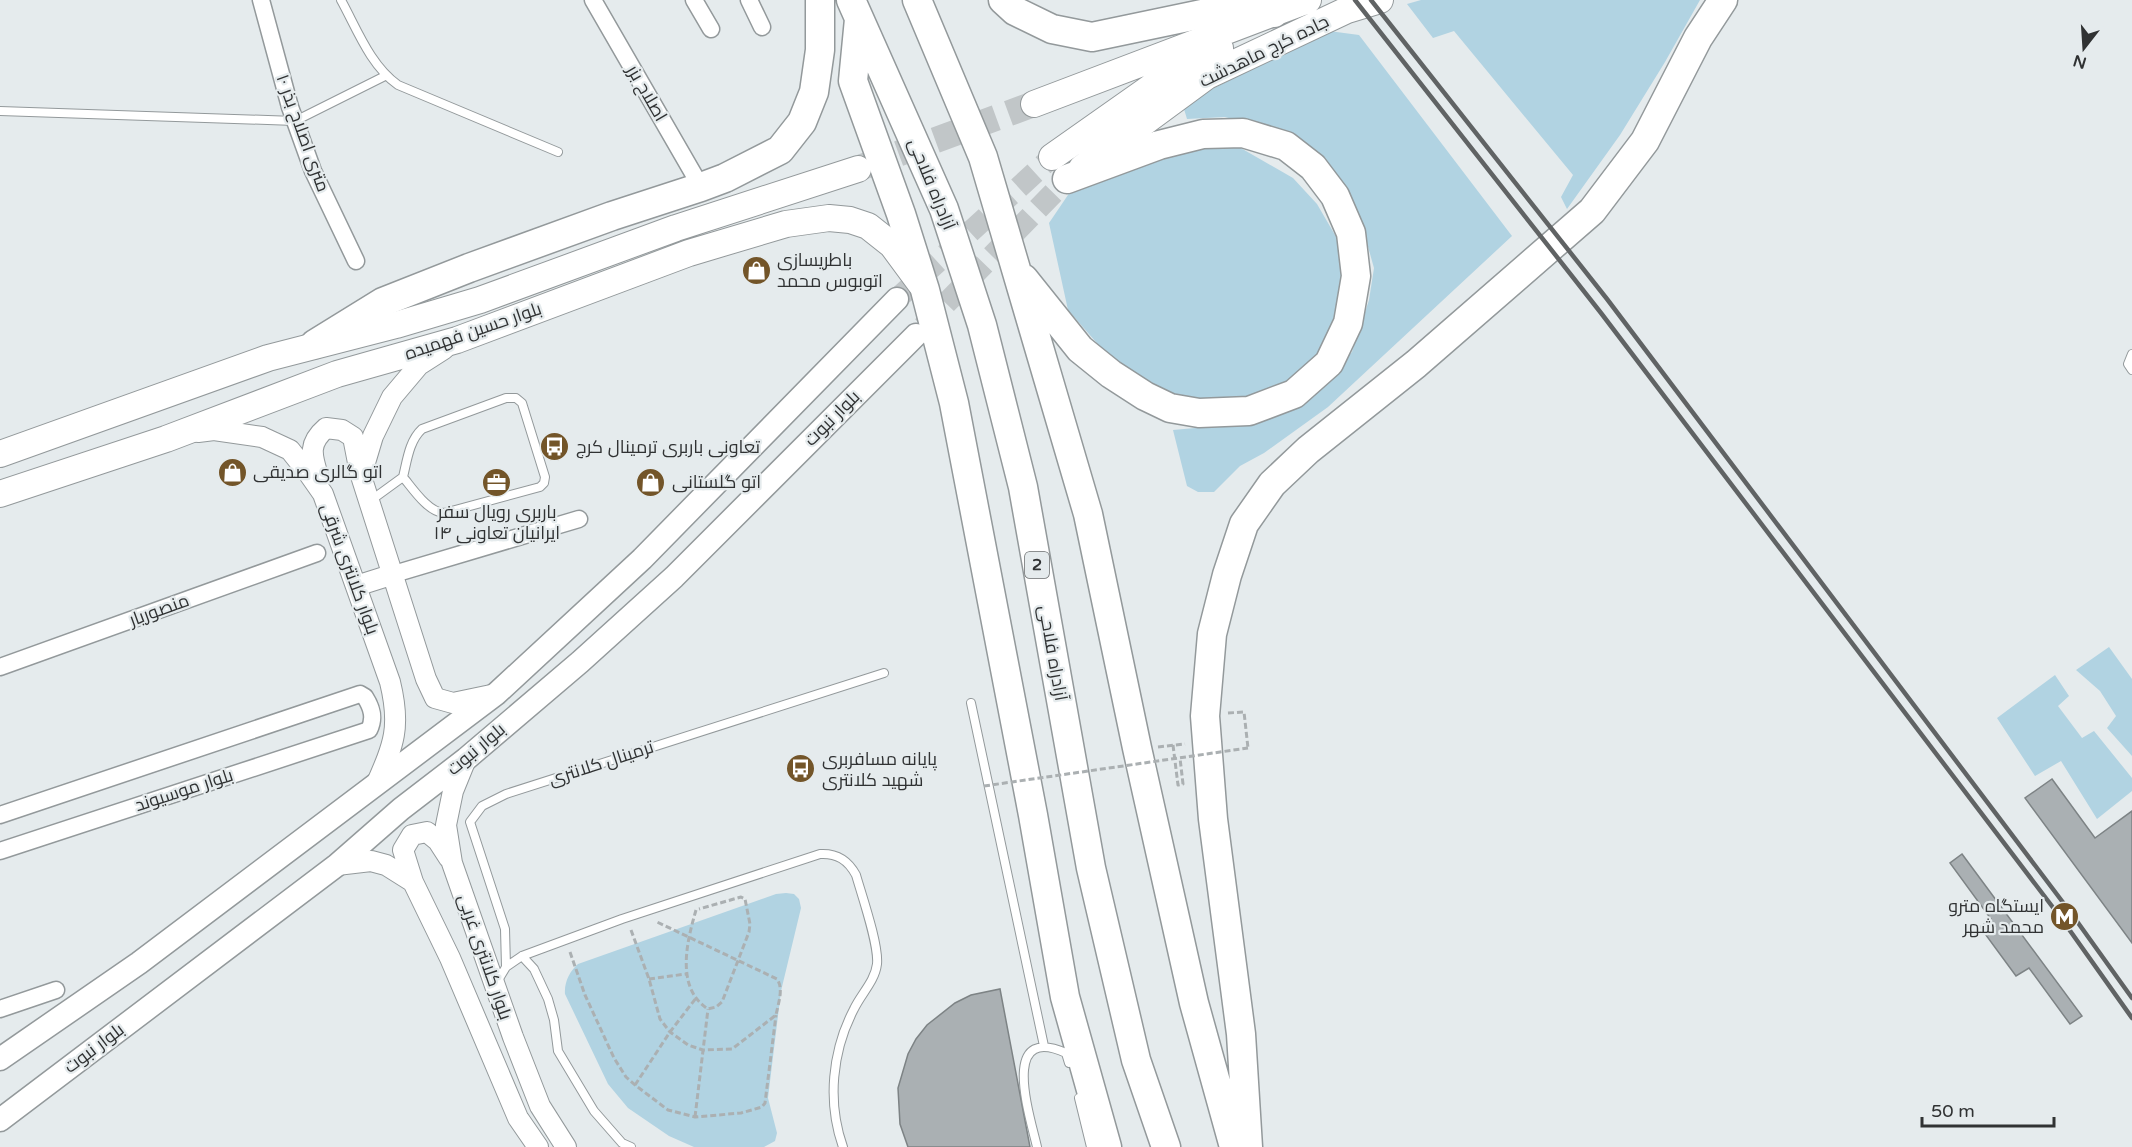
<svg xmlns="http://www.w3.org/2000/svg" width="2132" height="1147" viewBox="0 0 2132 1147" font-family="'Varela Round',Cairo,sans-serif">
<rect width="100%" height="100%" fill="#e5ebed"/>
<path fill="#b1d3e2" d="M1421,0h279l-35,62 -45,73 -53,74 -6,-12 12,-22 -119,-144 -21,7 -26,-34z
M1329,31l30,4 153,201 -184,171 -64,46 -24,13 -26,26h-16l-11,-6 -14,-56 77,-7 74,-43 28,-28 17,-52 5,-32 -11,-39 -82,-96 -56,-16 -38,2 -3,-10 20,-16z
M1211,139l28,8 54,31 24,26 25,43 -2,70 -16,31 -35,32 -49,21 -47,3 -70,-31 -55,-63 -19,-87 21,-31z
M2109,647l23,32v77l-25,-28 9,-12 -16,-25 -24,-21z
M2055,675l14,21 -11,10 24,32 12,-7 38,47v13l-35,28 -36,-58 -26,15 -38,-58z
M786,893l8,1 5,5 2,9 -20,83 -13,107 9,35 -2,8 -11,6h-70l-25,-11 -41,-28 -20,-24 -43,-90c-1,-12 5,-23 13,-30l198,-70z"/>
<path fill="#aab0b3" stroke="#7d8385" stroke-width="1.5" d="M2052,779l43,59 37,-27v132l-107,-145z
M1962,854l120,162 -12,8 -41,-56 -13,8 -36,-49 11,-8 -41,-56z
M1000,989l30,158h-122l-8,-23 -2,-36 10,-34 8,-15 11,-14 28,-22 16,-8z"/>
<g fill="none" stroke-linecap="round" stroke-linejoin="round">
<path stroke="#c1c6c8" stroke-width="22" stroke-dasharray="22 11" stroke-linecap="butt" d="M897,299l155,-142
M923,327l144,-148"/>
<path stroke="#c1c6c8" stroke-width="26" stroke-dasharray="26 13" stroke-linecap="butt" d="M862,167l172,-63"/>
<defs>
<path id="service" d="M341,0c16,29 29,65 57,85l160,67
M0,111l295,10 90,-45
M2132,354l-4,10 4,6
M370,501l33,-24c4,-16 6,-36 19,-48l84,-31h10l6,5 23,74 -1,6 -4,4 -96,26c-16,-1 -31,-24 -41,-36
M971,703l73,343
M522,956l12,13 14,30 6,21 4,31 36,60 28,32 9,4
M506,967l-1,-38 -35,-107 12,-16 24,-12 378,-121
M497,982l9,-15 16,-11 100,-37 198,-65c17,-1 28,6 36,21 6,21 23,70 21,89 -2,17 -16,30 -23,45 -22,42 -27,93 -11,138
M1079,1098l12,49
M1037,1147c-7,-31 -38,-124 29,-94l3,10"/>
<path id="minor" d="M261,0l29,107 23,64 43,90
M593,0l108,187
M694,0l17,29
M749,0l13,27
M394,574l185,-55
M0,667l317,-114
M0,815l360,-121 5,3c7,11 10,21 4,33l-369,121
M0,1009l56,-19"/>
<path id="tertiary" d="M444,349l-25,16 -27,32 -19,39 -12,40 65,203 9,19 18,5 43,-9
M198,432l16,-2 48,7 28,13 19,24 14,20 67,188c11,45 4,62 -14,103
M319,479c-6,-21 -13,-34 7,-51l16,2 11,7 7,36
M356,586l38,-12
M466,759l-13,32 -7,34 6,38 61,174 27,69 26,41
M337,865l34,-4 15,4 27,17 37,76 68,160 20,29
M413,882l-10,-32 9,-15 15,-3 11,9 11,17"/>
<path id="secondary" d="M0,1059l139,-96 357,-269 146,-135 255,-260
M0,1120l337,-255 64,-56 65,-50 114,-97 94,-85 242,-242"/>
<path id="primary" d="M1034,104l274,-104
M1052,157l115,-81 53,-28
M1082,168l125,-92 140,-66 33,-10
M0,454l268,-96 128,-33 84,-25 196,-72 182,-59
M0,494l166,-55 171,-65 120,-34 232,-87 97,-29 43,-6 21,2 18,6 24,19 28,38"/>
<path id="motorway" d="M851,0l93,209 38,116 41,162 68,381 45,192 30,87
M917,0l66,157 105,357 49,234 57,255 40,144
M1003,0l12,11 37,18 40,8 129,-27 42,-1 11,4
M859,19l-6,62 48,133 24,76 29,113 79,412 32,182 42,150
M1024,279l56,70 31,25 34,22 25,12 29,5 50,-2 45,-17 35,-31 19,-40 8,-47 -5,-43 -16,-37 -22,-29 -27,-21 -43,-13 -40,1 -44,11 -92,34
M315,344l68,-42 86,-34 143,-52 89,-29 24,-9 55,-28 22,-28 12,-30 6,-42v-50
M1248,1147l-7,-113 -28,-215 -8,-103 7,-82 15,-59 17,-51 28,-40 36,-34 108,-86 176,-153 53,-70 53,-103 25,-38"/>
</defs>
<use href="#service" stroke="#93999b" stroke-width="10"/>
<use href="#minor" stroke="#93999b" stroke-width="19"/>
<use href="#tertiary" stroke="#93999b" stroke-width="22"/>
<use href="#secondary" stroke="#93999b" stroke-width="25"/>
<use href="#primary" stroke="#93999b" stroke-width="28"/>
<use href="#motorway" stroke="#93999b" stroke-width="31"/>
<path stroke="#abb0b2" stroke-width="3" stroke-dasharray="6 3" stroke-linecap="butt" d="M1228,713l16,-1 4,36
M1173,745l5,40 5,-1 -3,-26
M1158,747l27,-3
M696,910c-9,31 -21,78 12,99l8,-2 6,-5 27,-70 1,-8 -5,-25 -4,-2 -42,12
M631,930l18,49 11,40 10,13 18,13 15,5 29,-1 44,-34c2,-11 8,-26 1,-36l-120,-57
M570,952l15,43 29,63 12,19 9,8 33,25 27,7 46,-4 21,-6 3,-4 11,-88
M649,979l37,-5
M635,1085l35,-53 26,-34
M695,1117l13,-108"/>
<use href="#service" stroke="#fff" stroke-width="8"/>
<use href="#minor" stroke="#fff" stroke-width="16"/>
<use href="#tertiary" stroke="#fff" stroke-width="20"/>
<use href="#secondary" stroke="#fff" stroke-width="22"/>
<use href="#primary" stroke="#fff" stroke-width="26"/>
<use href="#motorway" stroke="#fff" stroke-width="28"/>
<path stroke="#606364" stroke-width="4.5" d="M1355,0l246,313 460,605 71,100
M1371,0l236,299 464,614 61,85"/>
<path stroke="#abb0b2" stroke-width="3" stroke-dasharray="6 3" stroke-linecap="butt" d="M984,786l264,-38"/>
</g>
<defs>
<symbol id="shop-disc" viewBox="-11 -11 22 22"><circle r="9.5" fill="#735529" stroke="#e5ebed"/><path d="M-5-2.5h2.3a2.7 3.5 0 0 1 5.4 0H5L5.5 6h-11ZM-1.5-2.5h3a1.5 2.3 0 0 0-3 0Z" fill="#fff"/></symbol>
<symbol id="bus-disc" viewBox="-11 -11 22 22"><circle r="9.5" fill="#735529" stroke="#e5ebed"/><path d="M-5-6H5V4H4V6H2V4H-2V6H-4V4H-5ZM-3.5-4V0h7V-4ZM-3.5 1.2v1.5H-2V1.2ZM2 1.2v1.5H3.5V1.2Z" fill="#fff"/></symbol>
<symbol id="office-disc" viewBox="-11 -11 22 22"><circle r="9.5" fill="#735529" stroke="#e5ebed"/><path d="M-6-3h4V-5.5h4V-3h4V5H-6ZM-1-4.5V-3h2v-1.5ZM-6 0V1H6V0Z" fill="#fff"/></symbol>
<symbol id="metro-disc" viewBox="-11 -11 22 22"><circle r="9.5" fill="#735529" stroke="#e5ebed"/><path d="M-5.5 5V-5H-3L0 0L3-5H5.5V5H3V-.5L0 4L-3-.5V5Z" fill="#fff"/></symbol>
</defs>
<g fill-rule="evenodd">
<use href="#shop-disc" x="740" y="254" width="33" height="33"/>
<use href="#bus-disc" x="538" y="430" width="33" height="33"/>
<use href="#shop-disc" x="216" y="456" width="33" height="33"/>
<use href="#shop-disc" x="634" y="466" width="33" height="33"/>
<use href="#office-disc" x="480" y="466" width="33" height="33"/>
<use href="#bus-disc" x="784" y="752" width="33" height="33"/>
<use href="#metro-disc" x="2048" y="900" width="33" height="33"/>
</g>
<g text-anchor="middle" dominant-baseline="central" stroke-width="4.5" stroke-linejoin="round" paint-order="stroke">
<rect fill="#e5ebed" stroke="#666a6b" stroke-width="1.5" x="1025" y="552" width="24" height="26" rx="4.5"/>
<g font-size="16" font-weight="bold" fill="#303233">
<text x="1037" y="565">2</text>
</g>
<g font-size="18" fill="#303233" stroke="#e5ebed">
<text transform="translate(1264 51) rotate(-26)">جاده کرج ماهدشت</text>
<text transform="translate(647 93) rotate(60)">اصلاح بزر</text>
<text transform="translate(303 133) rotate(70)">۱۰ متری اصلاح بذر</text>
<text transform="translate(932 184) rotate(68)">آزادراه فلاحی</text>
<text transform="translate(473 331) rotate(-19)">بلوار حسین فهمیده</text>
<text transform="translate(832 418) rotate(-45)">بلوار نبوت</text>
<text transform="translate(350 569) rotate(70)">بلوار کلانتری شرقی</text>
<text transform="translate(159 610) rotate(-20)">منصوریار</text>
<text transform="translate(1053 653) rotate(80)">آزادراه فلاحی</text>
<text transform="translate(476 749) rotate(-40)">بلوار نبوت</text>
<text transform="translate(601 763) rotate(-18)">ترمینال کلانتری</text>
<text transform="translate(184 790) rotate(-18)">بلوار موسیوند</text>
<text transform="translate(485 957) rotate(71)">بلوار کلانتری غربی</text>
<text transform="translate(94 1048) rotate(-37)">بلوار نبوت</text>
</g>
<g font-size="18" fill="#303233" stroke="#e5ebed" text-anchor="start">
<text x="777" y="260">باطریسازی<tspan x="777" dy="21">اتوبوس محمد</tspan></text>
<text x="576" y="447">تعاونی باربری ترمینال کرج</text>
<text x="253" y="472">اتو گالری صدیقی</text>
<text x="672" y="482">اتو گلستانی</text>
<text x="497" y="512" text-anchor="middle">باربری رویال سفر<tspan x="497" dy="21">ایرانیان تعاونی ۱۴</tspan></text>
<text x="822" y="759">پایانه مسافربری<tspan x="822" dy="21">شهید کلانتری</tspan></text>
<text x="2044" y="906" text-anchor="end">ایستگاه مترو<tspan x="2044" dy="21">محمد شهر</tspan></text>
</g>
</g>
<g transform="translate(2084 48) rotate(197)" stroke="#e5ebed" stroke-width="4.5" paint-order="stroke">
<path d="M0-4.5L10 22L0 15L-10 22Z" fill="#303233"/>
<text y="-9" font-size="16" font-weight="bold" text-anchor="middle" fill="#303233">N</text>
</g>
<path d="M1922 1117v9h132v-9" fill="none" stroke="#303233" stroke-width="3"/>
<text x="1931" y="1117" font-size="18" fill="#303233" stroke="#e5ebed" stroke-width="4.5" paint-order="stroke">50 m</text>
</svg>
